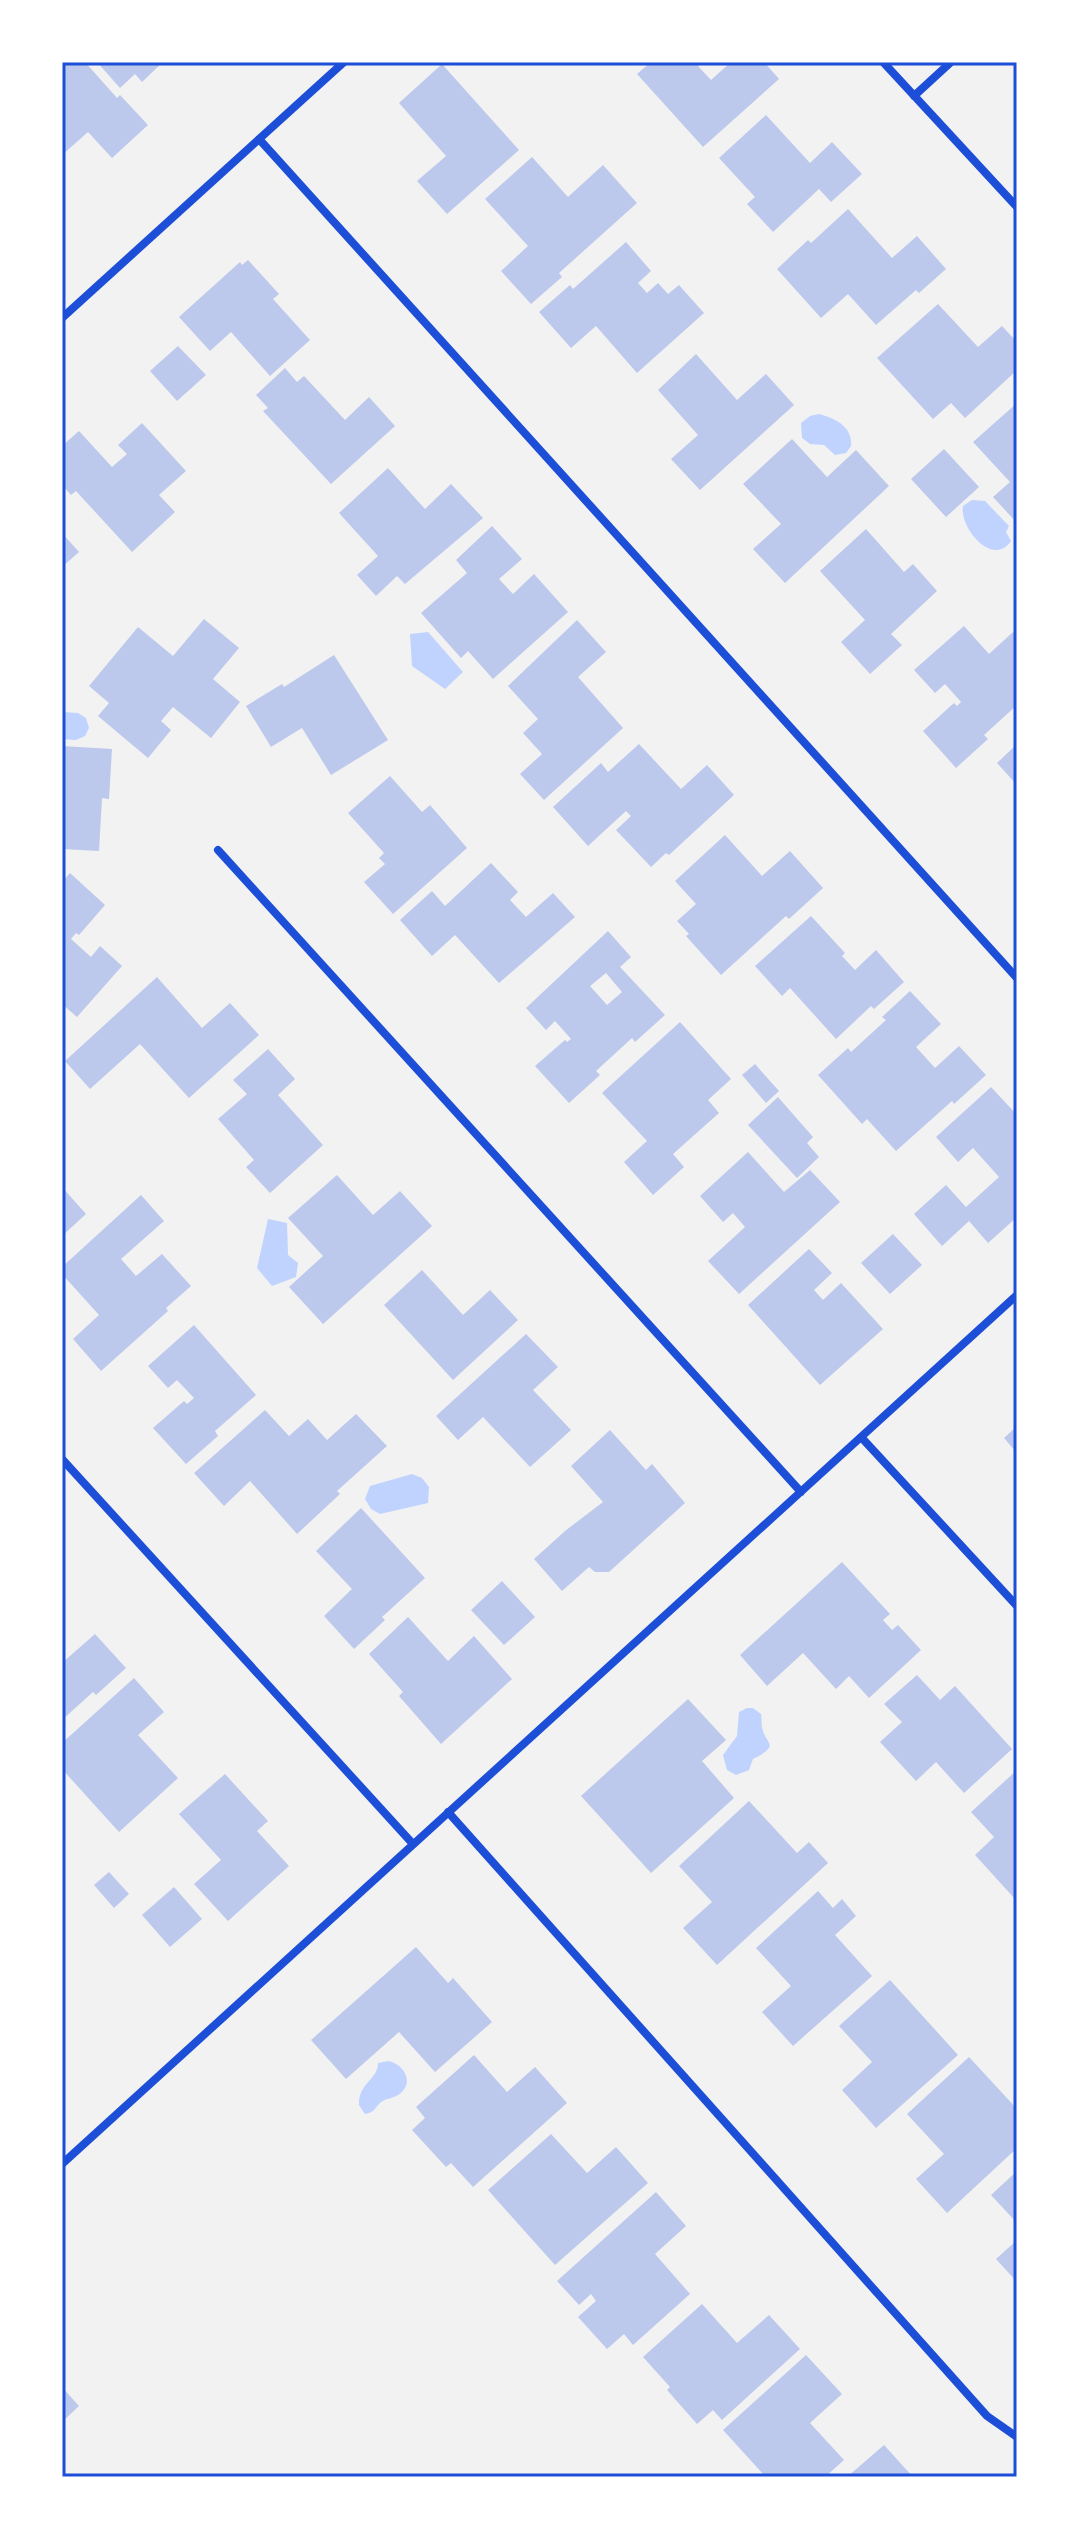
<svg xmlns="http://www.w3.org/2000/svg" width="1079" height="2539" viewBox="0 0 1079 2539" font-family="Bitter,serif">
<rect width="100%" height="100%" fill="#f2f2f2"/>
<path fill="#bfd3fe" d="M819,414c16,4 34,13 32,32l-5,7 -11,2 -11,-10 -14,-1 -8,-6 -1,-15 9,-7z
M972,500l13,1 24,25 -3,6 5,9c-18,27 -52,-13 -48,-35z
M428,632l35,40 -18,17 -33,-23 -2,-32z
M62,712l16,1 8,5 3,10 -4,8 -9,4 -14,-1z
M268,1219l19,4 1,32 10,8 -2,14 -24,9 -15,-18z
M412,1474l10,4 7,9 -1,16 -48,11 -9,-5 -6,-10 5,-13z
M747,1708h6l8,6c1,4 0,9 1,13 3,18 20,17 -9,32l-4,11 -13,5 -9,-5 -4,-15 14,-19 2,-24z
M389,2061c16,4 26,23 9,34 -6,4 -13,3 -18,8 -6,6 -5,9 -15,11l-6,-9c-1,-22 19,-25 19,-42z"/>
<path fill="#bdc9ec" fill-rule="evenodd" d="M62,62h23l32,36 3,-3 28,30 -36,33 -24,-26 -26,23z
M97,62h66l-21,20 -7,-8 -15,14z
M651,62h51l-4,4 13,14 20,-18h33l15,17 -76,68 -66,-73z
M442,64l77,86 -72,64 -30,-33 29,-25 -47,-53z
M766,115l44,48 22,-21 30,32 -31,28 -12,-13 -46,43 -26,-28 8,-7 -36,-39z
M532,157l36,40 35,-32 34,38 -78,70 3,4 -31,27 -30,-33 27,-25 -43,-47z
M848,209l44,49 25,-22 29,33 -27,24 -3,-3 -40,35 -28,-31 -27,24 -44,-49 31,-29 3,3z
M626,242l25,29 -13,12 9,10 11,-10 10,11 11,-9 25,28 -67,60 -41,-47 -25,22 -32,-36 31,-27 3,4z
M248,260l31,34 -6,5 37,41 -40,36 -39,-44 -21,19 -31,-34 61,-55 2,3z
M938,304l40,43 24,-21 15,16v28l-52,48 -14,-15 -18,16 -56,-61z
M178,346l28,29 -29,26 -27,-30z
M696,354l41,46 29,-26 28,31 -94,85 -29,-31 27,-24 -40,-45z
M285,368l12,14 7,-6 41,44 24,-23 26,29 -64,58 -68,-73 5,-3 -12,-13z
M1017,403v120l-24,-26 17,-15 -37,-40z
M142,423l44,48 -27,24 16,17 -43,40 -56,-61 -5,4 -9,-10v-39l17,-15 33,36 15,-13 -9,-9z
M792,439l35,38 29,-27 33,36 -104,97 -32,-34 28,-25 -38,-40z
M944,449l35,38 -33,30 -35,-38z
M388,468l37,41 26,-25 32,34 -78,66 -8,-8 -21,20 -19,-21 21,-19 -39,-43z
M492,526l30,33 -23,20 14,15 21,-20 34,38 -75,67 -25,-28 -7,7 -40,-45 46,-40 -11,-13z
M866,529l38,43 9,-8 24,27 -46,43 11,11 -32,29 -29,-32 24,-22 -45,-49z
M62,533l17,19 -17,15z
M204,619l35,29 -26,31 27,23 -29,36 -38,-31 -12,14 10,9 -23,28 -50,-42 11,-13 -20,-17 49,-59 35,29z
M577,620l29,32 -28,25 45,51 -79,72 -24,-26 22,-20 -19,-21 15,-14 -30,-33z
M964,626l25,28 24,-22 4,5v68l-33,30 4,4 -32,29 -33,-37 31,-28 3,3 4,-4 -16,-18 -10,9 -21,-23z
M334,655l54,85 -57,35 -29,-47 -31,19 -25,-41 36,-22 2,3z
M639,744l42,45 26,-24 27,30 -65,60 -3,-2 -15,14 -35,-37 15,-14 -5,-5 -38,35 -35,-39 48,-44 7,9z
M1017,744v41l-20,-22z
M62,746l50,3 -3,50 -7,-1 -3,53 -37,-2z
M390,776l32,36 8,-7 37,43 -74,66 -29,-32 21,-18 -6,-6 5,-5 -36,-40z
M725,835l37,41 28,-25 33,37 -34,31 -3,-3 -65,59 -35,-39 3,-2 -12,-13 19,-17 -21,-23z
M491,863l27,29 -8,8 16,17 27,-24 22,24 -76,66 -44,-48 -23,21 -32,-36 32,-29 13,15z
M70,873l35,32 -26,30 -3,-2 -5,6 20,18 9,-11 22,20 -45,51 -15,-13v-122z
M811,916l34,37 -3,3 13,14 21,-20 28,32 -30,27 -3,-3 -35,33 -46,-51 -8,8 -27,-30z
M608,931l23,26 -11,10 45,48 -30,27 -3,-4 -36,33 4,4 -31,28 -34,-37 30,-26 2,2 4,-3 -16,-18 -9,9 -20,-22zM606,973l16,19 -15,13 -17,-19z
M157,977l45,51 28,-25 29,32 -70,63 -49,-54 -50,45 -25,-28z
M910,991l31,33 -25,23 19,21 24,-22 27,29 -32,29 -2,-3 -56,50 -29,-32 -5,5 -44,-49 30,-27 3,4 35,-32 -4,-3z
M680,1022l51,57 -23,21 11,13 -46,41 11,13 -31,28 -29,-33 23,-21 -45,-48z
M268,1049l27,30 -17,16 45,50 -53,48 -24,-26 8,-7 -36,-41 29,-25 -14,-14z
M755,1064l24,27 -13,12 -24,-28z
M991,1087l26,28v102l-29,26 -19,-22 -27,25 -28,-32 32,-29 20,22 33,-30 -26,-29 -15,14 -22,-25z
M778,1097l35,40 -6,6 12,14 -22,21 -49,-53z
M748,1152l36,40 26,-22 30,32 -101,92 -31,-33 37,-34 -12,-14 -10,9 -23,-26z
M337,1175l36,40 27,-24 32,35 -109,98 -34,-37 34,-31 -35,-38z
M62,1187l24,27 -24,22z
M141,1195l23,26 -43,38 15,17 26,-22 29,32 -25,22 2,3 -67,60 -28,-32 26,-24 -37,-41v-7z
M893,1234l29,31 -32,29 -29,-31z
M809,1249l23,24 -18,17 9,10 18,-17 42,46 -63,56 -72,-80z
M422,1270l41,45 27,-25 28,30 -65,60 -69,-75z
M194,1325l62,70 -41,36 3,5 -32,28 -33,-36 31,-27 3,3 7,-6 -17,-18 -9,8 -20,-22z
M526,1334l32,33 -25,23 38,40 -41,37 -47,-50 -25,23 -22,-24z
M265,1410l24,26 19,-17 19,21 29,-26 31,32 -50,45 3,3 -43,40 -47,-53 -26,25 -30,-33z
M1017,1426v27l-13,-15z
M610,1430l36,40 6,-6 33,39 -76,69h-14l-6,-5 -27,24 -28,-32 31,-28 38,-29 -32,-36z
M361,1508l64,70 -43,39 3,3 -31,29 -30,-33 28,-27 -36,-38z
M842,1562l48,52 -7,6 9,10 6,-5 23,25 -52,48 -20,-22 -13,13 -33,-36 -36,33 -27,-31z
M502,1581l33,36 -31,28 -33,-35z
M408,1617l40,44 26,-25 38,43 -71,65 -42,-48 4,-4 -34,-38z
M95,1634l31,34 -30,27 -3,-3 -31,28v-57z
M917,1675l23,25 15,-14 57,63 -48,44 -28,-31 -20,19 -36,-39 22,-20 -18,-18z
M134,1678l30,34 -26,23 40,43 -59,54 -57,-63v-26z
M688,1699l38,41 -24,21 32,37 -83,75 -70,-77z
M1017,1770v127l-2,2 -40,-44 19,-18 -23,-25z
M225,1774l43,47 -11,10 32,35 -61,55 -34,-37 27,-24 -42,-46z
M749,1801l48,52 12,-11 19,21 -111,102 -34,-37 29,-26 -33,-36z
M109,1872l20,22 -15,14 -20,-23z
M174,1887l28,32 -32,28 -28,-32z
M818,1891l15,17 9,-9 14,17 -21,19 37,41 -79,70 -31,-34 29,-26 -35,-38z
M416,1947l32,36 5,-5 39,44 -57,50 -36,-40 -53,47 -35,-39z
M890,1980l68,75 -82,73 -34,-38 30,-28 -33,-36z
M474,2055l33,37 28,-25 32,36 -94,84 -22,-24 -5,4 -34,-37 13,-12 -9,-11z
M969,2057l48,52v39l-70,65 -31,-34 28,-25 -37,-40z
M551,2134l36,39 29,-26 32,36 -93,82 -67,-75z
M1017,2171v52l-26,-28z
M656,2192l30,34 -31,28 35,40 -57,51 -9,-11 -17,15 -29,-32 18,-16 -5,-7 -12,11 -22,-24z
M1017,2240v42l-21,-23z
M702,2304l35,39 32,-28 31,34 -78,71 -9,-10 -16,14 -30,-34 3,-3 -27,-30z
M806,2355l36,39 -32,29 34,37 -19,17h-63l2,-2 -41,-45z
M62,2387l17,19 -17,16z
M884,2445l29,32h-66z"/>
<g fill="none" stroke-linecap="round" stroke-linejoin="round">
<path stroke="#1d4ed8" stroke-width="8" d="M883,62l134,145
M914,96l37,-34
M259,139l758,839
M62,318l282,-256
M218,850l583,642
M861,1437l156,169
M62,1459l351,385
M448,1812l539,604 30,21
M62,2164l955,-869"/>
</g>
<rect width="1079" height="2539" fill="none" stroke="#ffffff" stroke-width="128"/>
<rect x="64" y="64" width="951" height="2411" fill="none" stroke="#1d4ed8" stroke-width="3"/>
</svg>
